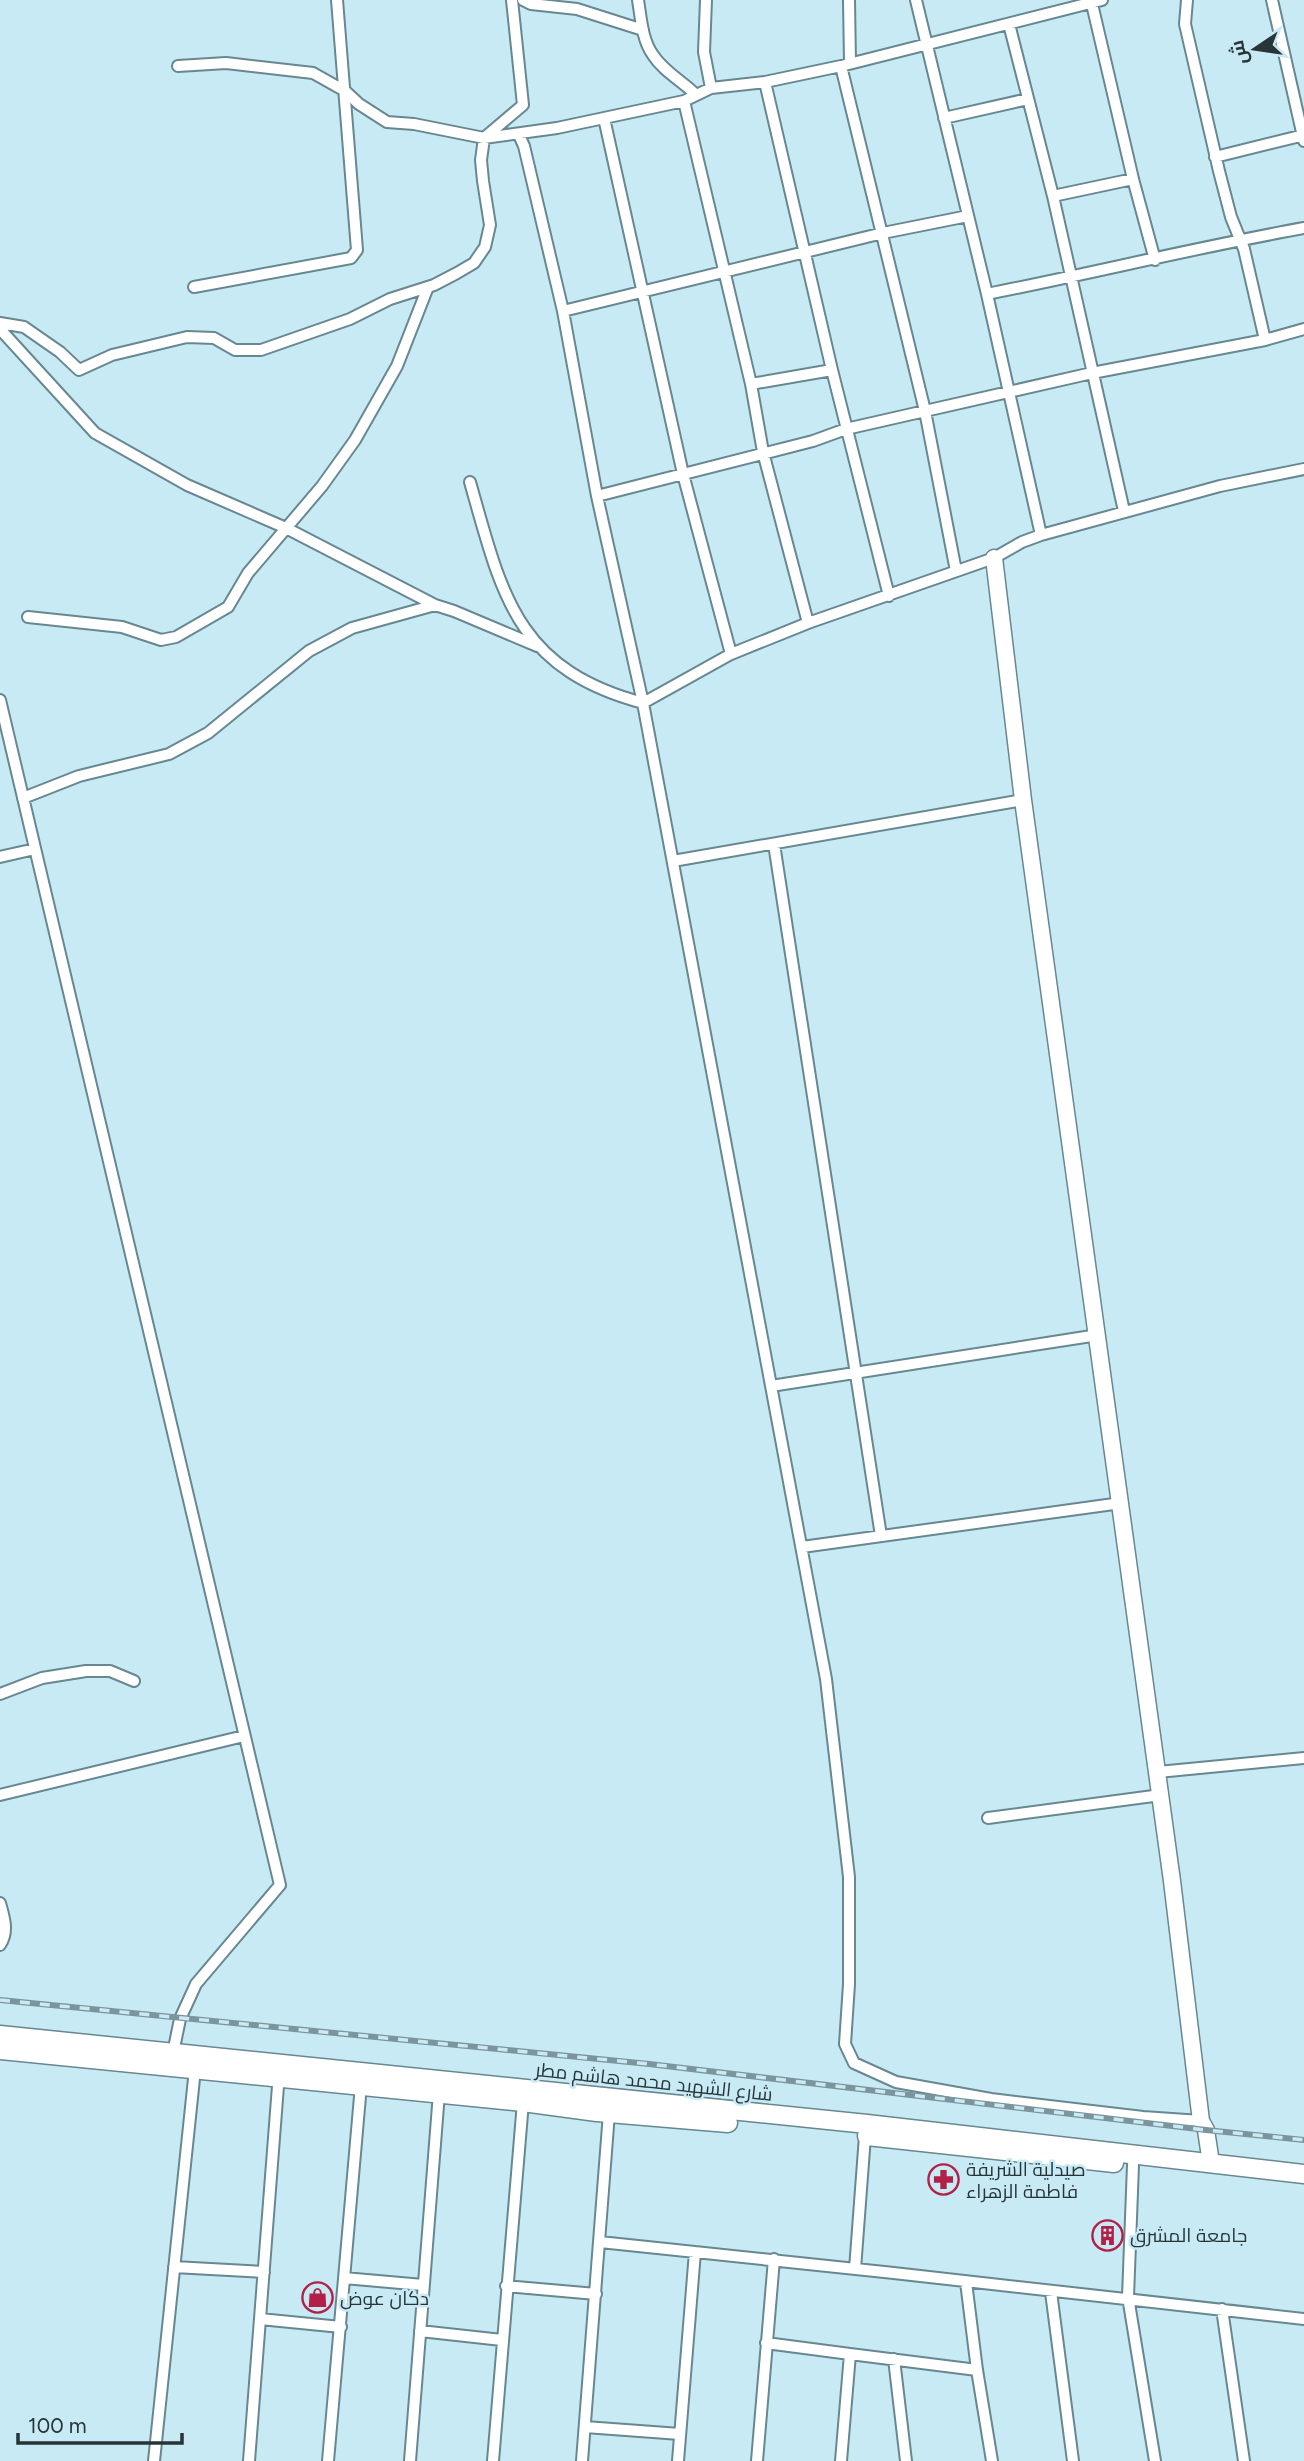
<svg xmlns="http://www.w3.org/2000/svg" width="1304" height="2461" viewBox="0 0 1304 2461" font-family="Figtree,Cairo,sans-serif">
<rect width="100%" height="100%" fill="#c8eaf5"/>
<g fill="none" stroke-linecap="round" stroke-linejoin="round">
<defs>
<path id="street" d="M523,0l8,4 46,5 66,21
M638,0c3,18 4,40 15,55 10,16 29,26 42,39
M706,0l-2,52 7,36
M849,0l1,63
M916,0l71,294 54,241
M1187,0l-2,24 34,147 12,46 13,32 21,91 39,-11
M1272,0l32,141
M1092,4l41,175 22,81
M1009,24l44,172 71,315
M178,66l48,-3 87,10 32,18 14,13 28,18 27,2 70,14 73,-10 127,-27 27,-13 54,-6 76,-16 261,-66
M841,66l84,345 31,160
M765,82l67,288 57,226
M684,101l67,283 12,68 45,171
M604,118l79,356 48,180
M944,118l84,-19
M519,135l5,11 39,165 34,185 46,207 183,976 23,198v107l-4,60 9,19 42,19 95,17 152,18 58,4
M1215,157l89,-22
M1053,196l80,-17
M194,287l157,-29 6,-8 -20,-250
M987,294c106,-21 211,-47 317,-66
M563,311l320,-78 85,-17
M0,323l24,4 36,25 19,18 33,-15 75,-18 27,1 21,12h26l89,-31 40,-20 44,-14 23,-12 17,-10 11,-16 5,-22 -7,-44 -2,-21 3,-22 39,-33 -11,-105
M0,329l95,104 92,52 99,43 149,77 19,6 83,35
M751,384l81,-14
M470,482c32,113 46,187 173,221l88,-49 77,-31 186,-65 28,-16 19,-7 179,-49 84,-17
M597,496l216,-55 33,-12 79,-18 167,-38 173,-33
M28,617l94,10 39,13 15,-3 52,-30 20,-34 74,-87 33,-46 42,-74 31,-79
M0,700l280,1185 -84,99 -16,35 -7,34
M23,798l56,-22 90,-22 39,-21 101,-82 43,-23 83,-23
M774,844l107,692
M0,857l35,-8
M673,861l350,-61
M771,1386l327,-51
M802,1547l319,-44
M0,1694l42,-16 44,-7h24l24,10
M1158,1772l146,-14
M0,1795l244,-59
M988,1818l173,-23
M0,1903c4,15 9,28 0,42
M1133,2165l-5,132 27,164
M600,2242c235,24 469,50 704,77
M174,2267l90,5
M855,2269l10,-133
M344,2278l79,7
M966,2282l11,88 15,91
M506,2286l90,8
M1051,2292l22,169
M1222,2309l22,152
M260,2319l81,8
M420,2331l82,9
M766,2343l84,11
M894,2359l12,102
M585,2427l95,7
M154,2461l41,-392
M249,2461l30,-388
M328,2461l33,-376
M410,2461l29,-368
M493,2461l30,-359
M582,2461l27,-348
M678,2461l17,-209
M757,2461l17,-202
M841,2461l9,-107 127,16"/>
<path id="secondary" d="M994,558l29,242 149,1081 29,240 5,9 5,33"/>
<path id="primary" d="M0,2035l867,89 437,50
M0,2050l523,52 74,10 131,11
M867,2136l247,27"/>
</defs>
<use href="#street" stroke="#678791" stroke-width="14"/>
<use href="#secondary" stroke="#678791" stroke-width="19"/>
<use href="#primary" stroke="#678791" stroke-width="21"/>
<use href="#street" stroke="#fff" stroke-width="10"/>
<use href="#secondary" stroke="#fff" stroke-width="16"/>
<use href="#primary" stroke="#fff" stroke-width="18"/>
<defs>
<path id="rail" d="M0,2000l649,64 557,66 98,10"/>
</defs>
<use href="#rail" stroke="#7c949c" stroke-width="6"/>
<use href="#rail" stroke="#c8eaf5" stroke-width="3.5" stroke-dasharray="10" stroke-linecap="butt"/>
</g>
<defs>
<symbol id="pharmacy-ring" viewBox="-11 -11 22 22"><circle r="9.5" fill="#c8eaf5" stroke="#b22048" stroke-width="1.5"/><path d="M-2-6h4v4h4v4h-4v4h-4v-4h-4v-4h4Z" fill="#b22048"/></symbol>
<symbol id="building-ring" viewBox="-11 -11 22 22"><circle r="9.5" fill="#c8eaf5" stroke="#b22048" stroke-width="1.5"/><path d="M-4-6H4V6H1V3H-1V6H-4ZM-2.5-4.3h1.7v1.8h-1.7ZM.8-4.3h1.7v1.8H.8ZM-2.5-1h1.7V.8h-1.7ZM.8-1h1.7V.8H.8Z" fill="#b22048"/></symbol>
<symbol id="shop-ring" viewBox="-11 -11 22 22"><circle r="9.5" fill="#c8eaf5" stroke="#b22048" stroke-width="1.5"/><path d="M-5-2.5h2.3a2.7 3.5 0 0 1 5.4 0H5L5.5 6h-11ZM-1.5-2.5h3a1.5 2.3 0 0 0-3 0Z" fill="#b22048"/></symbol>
</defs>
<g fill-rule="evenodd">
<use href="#pharmacy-ring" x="926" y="2162" width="35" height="35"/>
<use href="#building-ring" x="1090" y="2218" width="35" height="35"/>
<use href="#shop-ring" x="300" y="2280" width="35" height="35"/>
</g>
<g text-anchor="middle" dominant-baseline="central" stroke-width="5" stroke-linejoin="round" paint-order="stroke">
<g font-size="19" fill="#273438" stroke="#c8eaf5">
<text transform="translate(654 2082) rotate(6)">شارع الشهيد محمد هاشم مطر</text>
</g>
<g font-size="19" fill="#273438" stroke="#c8eaf5" text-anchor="start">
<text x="966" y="2169">صيدلية الشريفة<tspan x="966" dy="22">فاطمة الزهراء</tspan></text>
<text x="1130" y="2235">جامعة المشرق</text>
<text x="340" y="2298">دكان عوض</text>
</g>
</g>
<g transform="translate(1255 49) rotate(257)" stroke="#c8eaf5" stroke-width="5" paint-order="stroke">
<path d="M0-5L12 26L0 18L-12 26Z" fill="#273438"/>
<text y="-10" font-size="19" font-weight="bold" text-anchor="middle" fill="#273438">ش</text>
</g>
<path d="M18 2433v10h164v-10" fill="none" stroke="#273438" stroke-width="3.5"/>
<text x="28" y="2433" font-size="21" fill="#273438" stroke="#c8eaf5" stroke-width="5" paint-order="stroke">100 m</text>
</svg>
